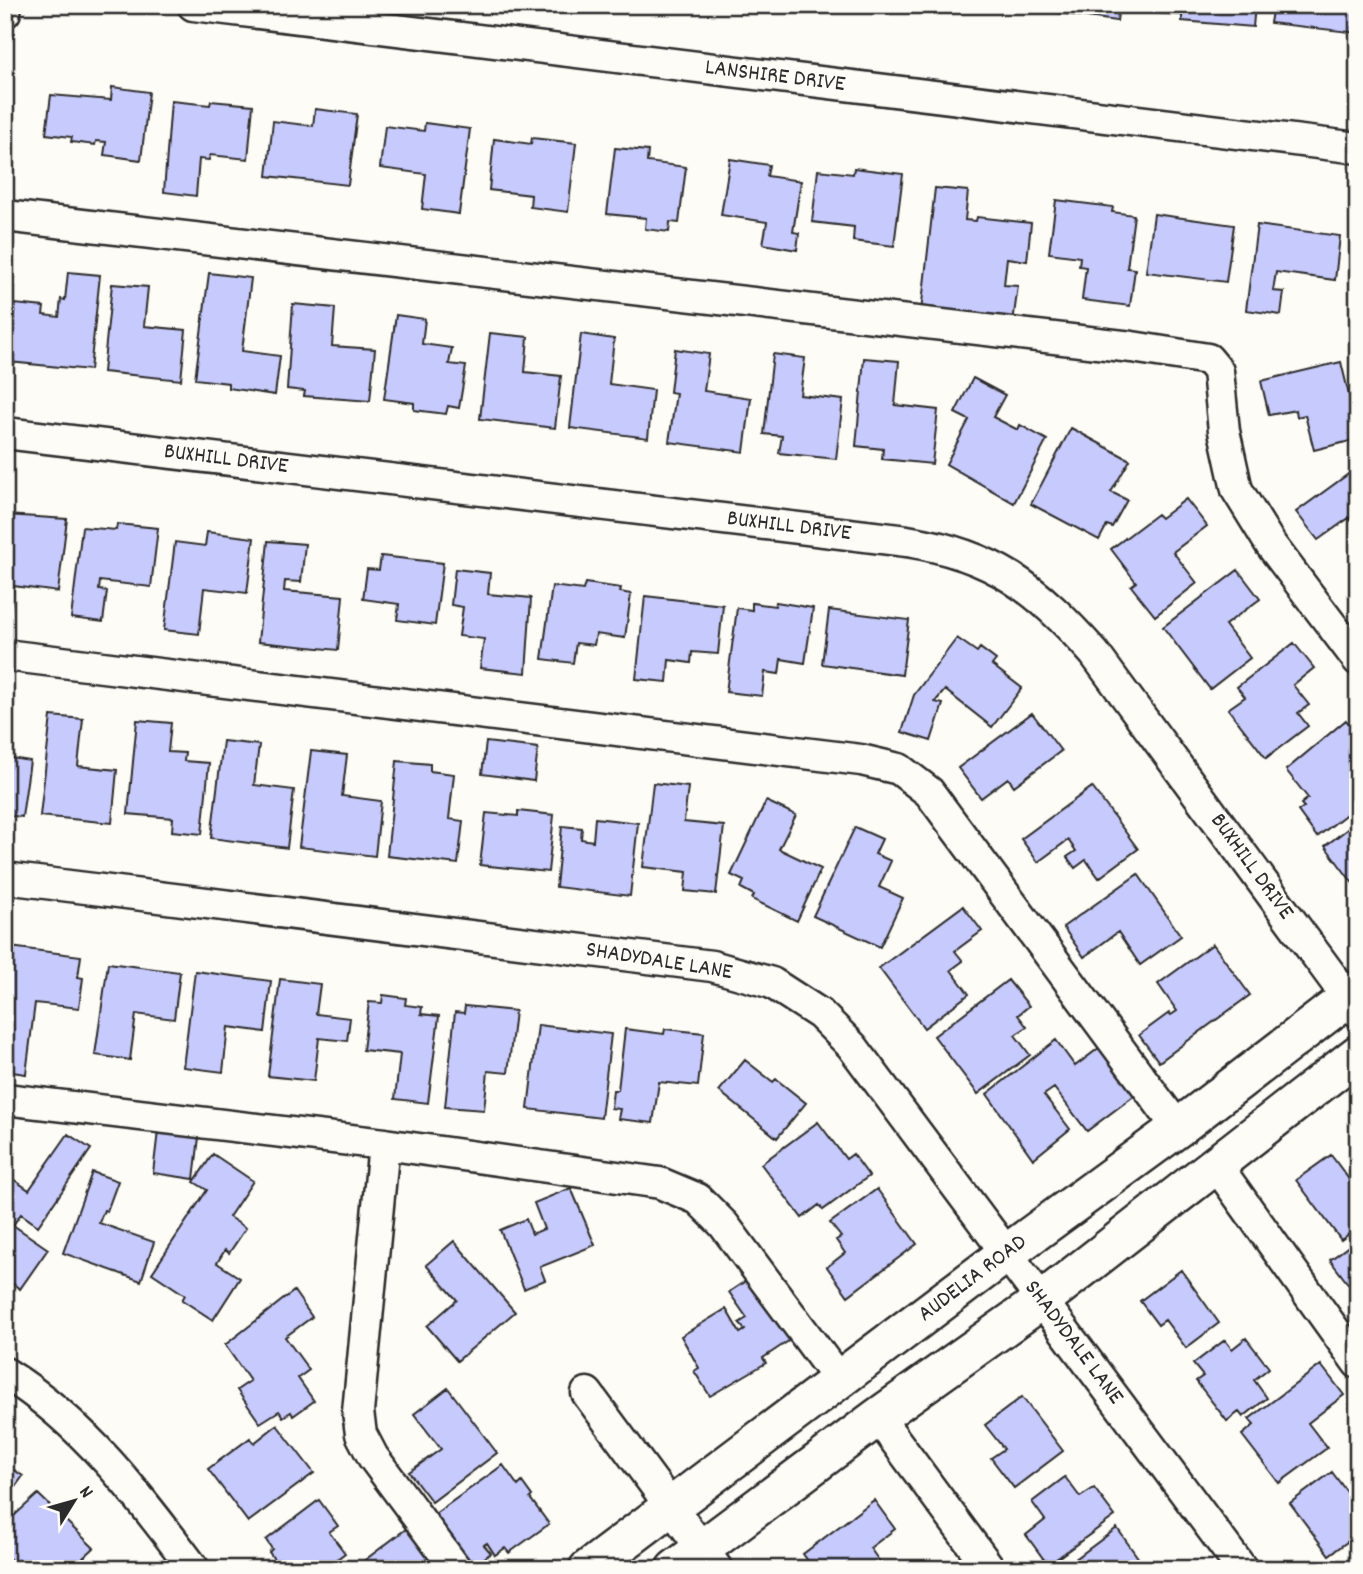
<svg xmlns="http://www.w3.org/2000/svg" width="1363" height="1574" viewBox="0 0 1363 1574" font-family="Dekko,sans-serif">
<rect width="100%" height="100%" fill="#fdfcf7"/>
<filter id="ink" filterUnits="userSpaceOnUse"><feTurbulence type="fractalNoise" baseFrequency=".0143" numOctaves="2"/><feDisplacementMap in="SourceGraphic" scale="14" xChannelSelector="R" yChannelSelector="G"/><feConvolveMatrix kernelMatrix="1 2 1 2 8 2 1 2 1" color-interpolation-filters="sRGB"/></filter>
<g filter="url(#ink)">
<path fill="#c7cafc" stroke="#2b2b2b" stroke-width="2" d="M953,5h39l-1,6z
M1044,5h75l-2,16 -74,-10z
M1142,5h113l-2,22 -71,-6v-6l-40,-3z
M1273,5h85v28l-88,-10z
M112,87l37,5 -8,68 -37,-5 2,-13 -10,-1 -1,4 -24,-3 1,-5 -26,-3 5,-39 60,5z
M171,101l39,4 1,-4 42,4 -5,54 -38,-4 -1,5 -10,-1 -3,37 -32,-4z
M315,109l42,5 -9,71 -81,-9 6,-55 40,5z
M425,123l45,6 -11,85 -37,-5 4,-35 -46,-6 5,-42 39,5z
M532,138l44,5 -8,69 -38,-5 1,-12 -42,-5 5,-51 37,5z
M615,148l33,3 -1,11 39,5 -7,56 -9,-1 -1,10 -24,-3 1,-11 -39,-4z
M730,159l39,6 -2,11 34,5 -8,51 6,1 -2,17 -34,-6 4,-22 -46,-7z
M854,168l49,6 -9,72 -41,-5 1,-14 -42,-5 6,-52 35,4z
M935,188l33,3 -3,29 11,1 1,-4 54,6 -4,38 -20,-3 -3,27 14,1 -5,36 -92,-10z
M1056,200l57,7 -1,5 22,3 -7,53 8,1 -5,37 -48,-6 4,-33 -7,-1 1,-9 -31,-4z
M1154,214l80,11 -8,57 -80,-10z
M1257,225l83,11 -5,44 -59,-8 -3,19 11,1 -3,23 -35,-5z
M68,272l32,3 -10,95 -81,-8 6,-58 29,3 -1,8 16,2 2,-18 4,1z
M209,273l42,5 -9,73 38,5 -5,39 -47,-7v-5l-33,-4z
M112,284l36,3 -4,39 42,4 -5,50 -78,-8z
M293,304l42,4 -3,38 43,3 -5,52 -66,-5 1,-5 -18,-2z
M396,315l29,4 -3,25 30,4 -3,16 17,2 -7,42 -11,-2 -2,8 -32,-4v-7l-30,-4z
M490,333l38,4 -3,35 36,4 -6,52 -75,-9z
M581,334l33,5 -5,45 44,6 -5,48 -78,-10z
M675,349l34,5 -5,37 47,7 -7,54 -75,-10 7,-49 -6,-1z
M773,354l32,4 -5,37 43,5 -7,59 -57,-6 3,-17 -18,-2z
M864,358l35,3 -4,44 43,5 -6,54 -50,-5 1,-10 -27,-3z
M1341,362l8,33 6,-1 3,10v35l-44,11 -9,-35 -8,2 -1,-7 -27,5 -8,-34z
M973,378l32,17 -12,22 25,13 2,-5 27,15 -33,63 -68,-39 23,-44 -14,-7z
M1071,428l59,32 -19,32 16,8 -15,27 -5,-2 -8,15 -68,-36z
M1358,467v63l-9,-12 -31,22 -22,-28z
M1186,499l21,27 -34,26 24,31 -42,33 -24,-30 5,-4 -25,-33 46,-35 4,4z
M6,515l61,4 -9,73 -45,-6 -3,30 -5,-1z
M117,524l41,4 -7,59 -51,-6 -1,9 8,1 -4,31 -32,-4 11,-91 34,3z
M207,532l47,6 -7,55 -43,-5 -5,46 -35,-4 11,-88 30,4z
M268,541l37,3 -4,38 -16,-1 -1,10 59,5 -5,54 -80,-8z
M381,556l62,7 -8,62 -38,-5 2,-16 -36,-5 4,-30 12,1z
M455,569l35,4 -2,21 43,4 -5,75 -46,-5 4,-29 -25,-3 4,-29 -12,-2z
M1238,570l22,29 -35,26 25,33 -40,31 -47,-62z
M585,583l36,5 -1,4 11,2 -6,44 -29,-4 -2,11 -18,-2 -3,20 -31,-4 10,-73 31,4z
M645,596l78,9 -5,49 -26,-2 -1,11 -22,-3 -2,22 -31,-3z
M776,602l37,6 -8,55 -24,-4 -2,15 -14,-2 -3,24 -36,-4 11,-84 15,2v-7l23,3z
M829,610l80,10 -7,55 -80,-11z
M957,638l20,14 3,-4 16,12 -4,5 30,23 -30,39 -47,-37 -10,12 8,2 -12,37 -29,-9 12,-37z
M1294,643l20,25 -21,17 16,20 -11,8 10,13 -42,32 -38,-49 17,-12 -8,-10z
M1032,713l29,38 -47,35 -6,-8 -27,20 -23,-30z
M51,716l32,3 -5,47 39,4 -5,53 -72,-7z
M137,720l34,3 -3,29 17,1 -1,8 25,2 -7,71 -30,-3 1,-13 -45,-4z
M1346,720l12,15v18l-6,4 6,7v41l-41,32 -19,-26 6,-4 -3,-3 7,-6 -22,-28z
M223,741l36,4 -5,40 40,5 -7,58 -76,-10z
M486,742l52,6 -4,33 -52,-7z
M311,751l36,4 -5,41 39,5 -6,55 -76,-9z
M5,757l25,4 -8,56 -17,-2z
M397,761l33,3v7l24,3 -5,45 14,2 -5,43 -71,-8z
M653,783l35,4 -4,35 40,4 -8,68 -31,-3 2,-19 -44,-5z
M1092,787l46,62 -39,29 -13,-18 -11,8 -8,-11 9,-6 -8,-11 -30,22 -17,-23z
M766,801l30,14 -17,34 42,20 -24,52 -45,-22 2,-4 -13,-7 3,-7 -13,-6z
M518,811l36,4 -6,57 -68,-7 6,-52 32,3z
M595,818l43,5 -8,73 -74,-9 6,-61 20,2 -1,11 12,2z
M1358,821v69l-33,-44z
M855,827l27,12 -7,15 16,7 -12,26 24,11 -23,49 -67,-31z
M1138,874l43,62 -41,29 -22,-33 -34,25 -21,-30z
M963,906l19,25 -27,20 8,10 -12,9 18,24 -45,34 -45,-60z
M1213,944l37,51 -91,67 -20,-27 30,-22 2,2 6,-4 -19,-27z
M10,947l71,9 -3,21 5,1 -4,30 -44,-5 -9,71 -21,-3v-88z
M108,963l72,9 -6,47 -38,-5 -6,46 -35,-5z
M195,971l76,10 -6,51 -37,-5 -5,45 -40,-5z
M280,979l40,5 -4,30 34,4 -3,23 -28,-3 -5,43 -46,-5z
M1008,980l21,26 -11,9 9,12 -12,8 15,20 -52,39 -44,-58z
M383,995l23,3 -1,7 17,2 -1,7 18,2 -11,87 -33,-4 5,-45 -37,-4 6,-48 13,1z
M465,1006l50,5 -7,62 -20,-2 -4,39 -39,-3 10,-95 9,1z
M538,1025l73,9 -10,84 -73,-9z
M625,1029l39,5 1,-5 39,4 -6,53 -39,-4 -6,41 -35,-4 2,-10 -9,-1 2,-18h5z
M1056,1040l19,26 24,-18 36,47 -48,36 -33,-43 -10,7 26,34 -37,30 -46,-65z
M745,1060l28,22 3,-3 30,24 -29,35 -58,-47z
M818,1122l28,37 7,-5 16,22 -46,34 -4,-5 -17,13 -41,-54z
M158,1131l41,6 -5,42 -41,-6z
M68,1134l23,15 -53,77 -17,-12 -8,11 35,24 -28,40 -12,-9 -3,3v-106l2,-2 22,15z
M213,1154l40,27 -24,36 17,11 -17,25 -4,-3 -8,13 23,15 -27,42 -31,-20 3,-5 -33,-22 55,-83 -13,-8z
M1331,1155l20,27 7,-5v50l-17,13 -45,-60z
M92,1172l26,9 -11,30 -3,-1 -5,13 55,19 -13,39 -78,-28z
M571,1188l24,57 -55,22 5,13 -21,9 -24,-59 26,-11 6,15 12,-5 -10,-26z
M877,1189l40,55 -69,52 -21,-29 18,-14 -9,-13 5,-3 -11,-14z
M1358,1239v46l-6,4 -22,-29z
M454,1241l61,71 -58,49 -30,-35 30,-26 -31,-35z
M1181,1270l38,53 -33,25 -21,-28 -7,5 -18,-24z
M753,1276l40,62 -30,20 3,5 -56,33 -16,-25 5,-3 -18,-32 45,-27 14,24 5,-3 -6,-7 8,-5 -18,-26z
M294,1291l18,26 -27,20 24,33 -11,8 16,23 -21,15 -2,-4 -8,5 -4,-6 -19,12 -23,-33 13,-9 -25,-36z
M1246,1338l23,30 -15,12 13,18 -24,19 -4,-5 -12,9 -31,-40 7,-5 -10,-12 32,-24 7,9z
M1321,1365l23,30 -36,28 19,25 -48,35 -37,-48 12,-10 -5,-6z
M448,1388l49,65 -65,49 -23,-30 32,-23 -27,-35z
M1022,1397l41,54 -49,37 -23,-30 13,-9 -19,-24z
M277,1425l37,48 -66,49 -40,-53 42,-31 4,5z
M5,1464l18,12 -18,25z
M503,1465l15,21 4,-4 10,14 -2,2 19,26 -40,29 -4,-5 -10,7 -8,-12 -3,2 7,8 -21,16 -38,-53z
M1332,1472l26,35v27l-29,21 -39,-52z
M1065,1477l15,20 14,-9 21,28 -67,49 -22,-30 19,-15 -13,-18z
M38,1494l56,54 -23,21h-52l-14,-15v-10l5,-4 -5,-6v-10z
M319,1500l19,26 -9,6 16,21 -21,16h-43l-12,-17 3,-3 -6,-9z
M874,1500l21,29 -25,19 12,17 -5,4h-63l-11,-15z
M410,1526l26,35 -10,8h-61l-4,-6z
M1117,1528l29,41h-84z"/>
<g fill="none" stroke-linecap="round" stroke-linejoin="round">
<defs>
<path id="minor" d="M193,5l1165,143
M5,12l1,-7
M5,216l1127,131 76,12 10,12 6,60 13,59 34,55 87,115
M5,433l902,108c88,14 129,47 187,112l264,359
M5,655l856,105 38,9 30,23 249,336
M5,878l707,88 60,17 48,31 32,32 390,523
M5,1099l379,45 -26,268 3,22 12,23 83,112
M384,1144l276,39 38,16 26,26 115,155
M1217,1166l141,197
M5,1373c78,48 135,124 189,196
M587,1393l130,176
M878,1417l112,152"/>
<path id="major" d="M588,1569l419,-316 171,-125 180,-138
M675,1569l203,-152 163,-116 317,-247"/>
</defs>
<use href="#minor" stroke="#2b2b2b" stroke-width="35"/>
<use href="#major" stroke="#2b2b2b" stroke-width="42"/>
<use href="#minor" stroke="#fdfcf7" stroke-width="30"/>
<use href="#major" stroke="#fdfcf7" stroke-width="37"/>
</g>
</g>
<g text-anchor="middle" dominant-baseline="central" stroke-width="6" stroke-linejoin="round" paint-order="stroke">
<g font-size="23" fill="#2b2b2b" stroke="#fdfcf7">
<text transform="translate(775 77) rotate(7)">LANSHIRE DRIVE</text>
<text transform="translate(226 460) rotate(7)">BUXHILL DRIVE</text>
<text transform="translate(789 527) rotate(7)">BUXHILL DRIVE</text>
<text transform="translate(1251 867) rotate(54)">BUXHILL DRIVE</text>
<text transform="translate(659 962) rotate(9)">SHADYDALE LANE</text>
<text transform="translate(973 1279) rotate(-37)">AUDELIA ROAD</text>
<text transform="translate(1073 1343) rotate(53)">SHADYDALE LANE</text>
</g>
</g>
<rect width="1363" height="1574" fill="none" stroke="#fdfcf7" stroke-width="28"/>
<rect x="14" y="14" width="1335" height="1546" fill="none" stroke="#2b2b2b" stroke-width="2.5" filter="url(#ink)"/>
<g transform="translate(74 1501) rotate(53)" stroke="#fdfcf7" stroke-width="5" paint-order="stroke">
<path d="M0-5L12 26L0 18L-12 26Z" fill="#2b2b2b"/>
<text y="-10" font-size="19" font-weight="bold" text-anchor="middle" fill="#2b2b2b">N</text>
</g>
</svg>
